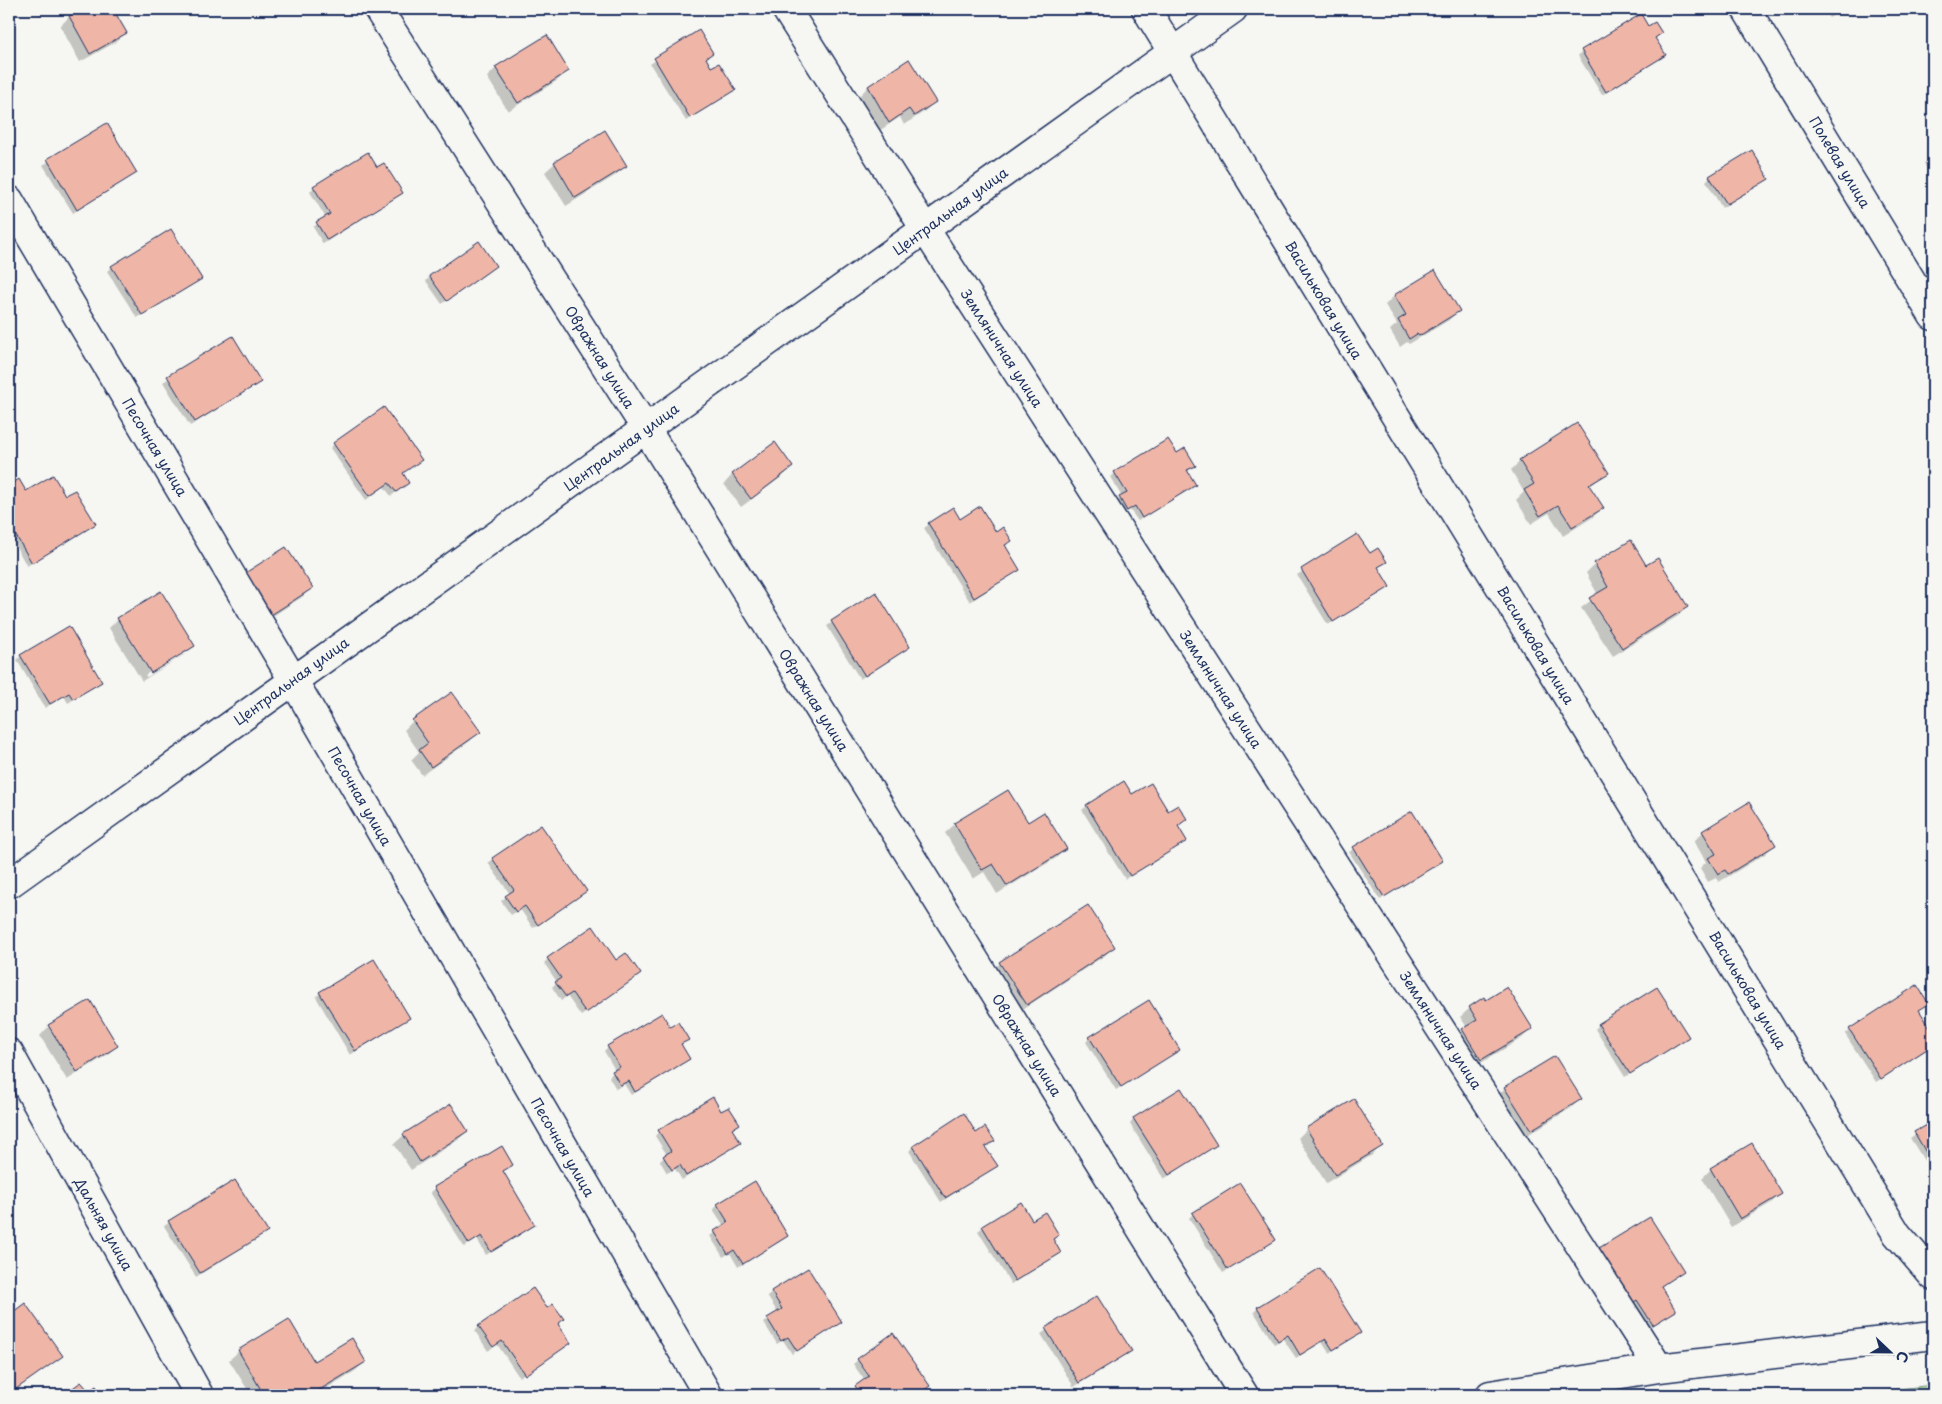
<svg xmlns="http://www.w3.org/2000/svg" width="1942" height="1404" viewBox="0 0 1942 1404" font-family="'Playpen Sans',sans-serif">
<rect width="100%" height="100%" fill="#f6f6f2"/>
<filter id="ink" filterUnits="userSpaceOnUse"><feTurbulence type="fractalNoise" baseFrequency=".02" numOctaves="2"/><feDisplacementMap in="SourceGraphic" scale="10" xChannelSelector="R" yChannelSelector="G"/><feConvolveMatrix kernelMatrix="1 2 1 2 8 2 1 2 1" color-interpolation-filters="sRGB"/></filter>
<g filter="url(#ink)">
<path fill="#c2e8a2" stroke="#6e8c80" d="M1933,1385v10h-86z"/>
<path fill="#0003" fill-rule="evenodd" d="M84,9h28l13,24 -9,9 -36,20 -20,-36 9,-9z
M907,9h15l-11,7z
M1824,9h14l-5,3 1,2 10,-5 -15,9z
M1648,28l13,5 -6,6 10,16 -63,40 -24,-39 4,-5z
M699,32l13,21 -7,6 6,10 23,21 -48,31 -36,-57z
M496,68l71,3 -9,9 -50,31 -21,-34z
M868,87l66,15 -9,9 -21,14 -4,-8 -21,14 -20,-35z
M106,125l30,48 -63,40 -30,-48z
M1933,156v23l-9,-16z
M555,163l70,3 -9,9 -50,31 -21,-34z
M377,169l25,24 -79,51 -10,-17 13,-9 -16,-26 4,-5z
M1710,177l58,2 -46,29 -16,-27z
M495,266l-53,38 -16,-23 4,-4z
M112,267l88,12 -63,39 -30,-47z
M1394,296l64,15 -9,9 -40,24 -2,-2 -7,5 -10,-17 7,-6 -12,-19z
M233,338l27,44 -70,44 -27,-44z
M1168,441l8,14 18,11 -7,6 8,12 -57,37 -8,-11 -8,5 -7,-12 7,-6 -12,-20z
M334,444l86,16 -18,14 2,13 -13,9 -7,-9 -18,13 -36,-52z
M1520,461l88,11 -19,15 13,21 -9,9 -30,19 -14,-23 -18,11 -15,-24 8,-8 -13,-22z
M792,467l-9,9 -42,31 -17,-23 9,-10z
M19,481l7,12 39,3 29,28 -67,42 -18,-31v-47z
M952,509l8,12 36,12 14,8 -6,5 14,24 -48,32 -46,-74z
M1357,536l12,19 16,7 -8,6 12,19 -61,38 -31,-50z
M1595,564l51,3 41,40 -9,9 -65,40 -32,-48 17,-13 -12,-22z
M234,586l77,2 -9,9 -43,28z
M875,594l34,53 -49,32 -33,-53z
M118,619l76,27 -10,9 -42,26 -33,-53zM185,651v3l-38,23 -2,-2z
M21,656l80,26 -33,21 -4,-7 -19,12 -28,-48z
M413,721l66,10 -9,10 -48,34 -11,-15 8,-8 -15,-22z
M1007,792l20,32 38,25 -9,9 -59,36 -13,-22 -11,7 -28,-46 10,-9z
M1132,796l54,23 -9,8 4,18 -56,34 -43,-69 5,-4z
M1412,812l30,48 -62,40 -31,-48z
M540,826l41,69 -48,33 -13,-19 -9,6 -10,-14 9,-7 -22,-31z
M1703,832l71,13 -9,9 -46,28 -3,-4 -8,4 -8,-14 6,-6 -12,-21z
M1114,947l-10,9 -87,57 -26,-40 9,-10z
M548,959l68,2 19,17 -54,38 -14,-20 -6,5 -9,-14 5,-5 -13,-19z
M1917,987l11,16 -10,8 15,23v12l-57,36 -31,-48z
M320,993l89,25 -59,37 -34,-58z
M1485,1002l46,27 -9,9 -51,31 -18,-30 14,-12 -7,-10 10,-9z
M1599,1025l84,16 -58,36 -30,-48z
M49,1026l67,20 -9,9 -40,25 -27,-44z
M670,1029l17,11 -7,6 8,13 -57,36 -7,-11 -8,5 -7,-12 6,-7 -11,-19 4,-4z
M1090,1038l88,12 -62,40 -30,-48z
M1505,1088l75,11 -9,9 -50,31 -25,-42z
M450,1105l17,26 -9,9 -47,30 -17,-26 10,-9z
M1134,1119l81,26 -51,34 -34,-55z
M1933,1122v53l-23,-37z
M1307,1129l74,17 -9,9 -46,28 -28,-45z
M731,1130l8,13 -57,37 -7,-11 -8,4 -7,-12 7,-6 -12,-19 4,-5z
M993,1141l-8,7 11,18 -55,36 -32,-51 4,-4z
M511,1165l-9,7 31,53 -47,30 -9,-16 -13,8 -34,-55 5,-4z
M1711,1169l69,25 -9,9 -40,24 -29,-49z
M235,1181l31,51 -70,45 -32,-51z
M754,1182l33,53 -49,32 -8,-14 -7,4 -13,-21 14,-10 -11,-17z
M1193,1214l81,26 -51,33 -34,-55z
M1031,1222l27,13 -6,5 8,13 -49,31 -33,-53 5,-4z
M1600,1249l82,22 -22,16 15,23 -27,19 -52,-75z
M808,1269l33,53 -49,32 -9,-14 -6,4 -13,-21 14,-10 -11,-17z
M1097,1297l33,54 -56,36 -33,-53z
M25,1305l36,51 -52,38v-78z
M1258,1308l101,25 -30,20 -7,-11 -26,16 -13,-19 -9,5 -20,-32z
M557,1324l9,21 -47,32 -22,-33 -9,7 -13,-20 4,-4z
M239,1351l75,12 51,-1 -10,9 -40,24h-64l-22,-35z
M858,1360l66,30 -7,5h-62l-3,-4 13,-10 -12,-17z"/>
<path fill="#efb6a8" stroke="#1b2f5e" d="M82,9h31l14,24 -37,21 -21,-38z
M1641,14l7,12 7,-4 7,11 -7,5 11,17 -60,37 -25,-42z
M699,30l14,23 -7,5 5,9 8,-4 17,27 -46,28 -36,-60z
M547,35l22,36 -51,32 -23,-36z
M909,59l27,43 -22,14 -5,-7 -20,14 -21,-37z
M107,123l30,50 -60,37 -30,-51z
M605,130l22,36 -52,32 -21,-36z
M1752,150l17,29 -42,25 -18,-28z
M368,152l9,15 7,-4 19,30 -76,47 -11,-18 14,-8 -17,-28z
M1933,154v14l-6,-10z
M171,229l31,50 -60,36 -31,-49z
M479,241l17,25 -49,35 -18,-25z
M1435,270l25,41 -41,25 -2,-2 -8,5 -11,-19 8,-5 -12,-20z
M233,336l28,46 -66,40 -28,-46z
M384,407l38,53 -19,13 6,10 -13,9 -7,-9 -19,13 -37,-53z
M1577,423l32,50 -20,12 15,23 -32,19 -14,-22 -18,11 -16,-26 10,-6 -15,-24z
M1168,439l9,14 8,-5 11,18 -9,4 9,15 -54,33 -7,-12 -8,5 -8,-14 8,-4 -13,-21z
M775,442l18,25 -42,32 -19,-25z
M53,475l12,20 10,-5 21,34 -64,39 -23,-39v-38l10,-7 7,12z
M980,506l16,26 7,-5 9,14 -7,4 15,25 -46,28 -46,-75 25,-16 7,12z
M1357,534l13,19 8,-5 9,14 -9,5 12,20 -57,35 -32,-53z
M1631,540l15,25 12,-7 30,49 -66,41 -33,-50 19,-11 -14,-24z
M286,547l27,41 -45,29 -26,-42z
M161,591l34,55 -44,27 -34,-55z
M876,592l34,55 -45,29 -34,-55z
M69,626l33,56 -29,17 -4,-6 -19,11 -30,-49z
M452,692l29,40 -50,35 -12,-17 9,-7 -16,-23z
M9,735l6,11 -6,4z
M1124,781l8,13 19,-11 17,28 10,-6 9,14 -9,7 9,15 -57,35 -44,-71z
M1008,790l20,32 16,-10 23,37 -60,37 -14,-22 -11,6 -28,-47z
M1749,802l27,43 -48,29 -3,-4 -7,4 -10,-16 8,-4 -14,-23z
M1412,811l31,50 -59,36 -31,-50z
M541,825l46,66 -49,34 -13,-19 -9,6 -11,-16 9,-6 -22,-32z
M1088,905l27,42 -88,58 -28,-43z
M593,926l23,34 10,-7 15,21 -55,39 -14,-20 -6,4 -11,-15 6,-4 -14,-20z
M374,959l36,59 -55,33 -36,-59z
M1917,985l12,19 -10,6 14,22v13l-52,34 -32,-50z
M1507,987l26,42 -52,31 -19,-31 15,-9 -8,-13 15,-10 2,3z
M1657,987l32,50 -59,37 -32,-50z
M90,1000l28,46 -41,26 -29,-47z
M1149,1000l31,50 -59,37 -32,-50z
M662,1013l8,14 8,-5 11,18 -8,4 9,15 -55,33 -6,-11 -9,4 -8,-14 8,-4 -13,-21z
M1555,1056l27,43 -51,31 -27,-43z
M1181,1088l36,57 -48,30 -36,-57z
M713,1097l8,14 8,-4 11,17 -8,5 9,14 -55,33 -6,-11 -8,5 -9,-14 8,-5 -13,-21z
M1354,1099l29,47 -48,29 -29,-47z
M451,1104l17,27 -48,31 -17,-28z
M964,1113l12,20 9,-6 10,14 -10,6 13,19 -53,32 -32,-52z
M1933,1121v43l-19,-32z
M1752,1143l30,51 -42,25 -30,-51z
M502,1146l11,19 -10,6 32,54 -44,27 -9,-16 -13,8 -35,-57z
M235,1180l33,52 -68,41 -32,-52z
M755,1181l33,55 -45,28 -9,-14 -6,4 -14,-23 14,-9 -11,-18z
M1240,1183l36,57 -48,30 -36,-57z
M1021,1202l11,18 13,-8 14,23 -6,4 8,14 -46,28 -33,-55z
M1650,1217l34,54 -23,15 15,25 -23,14 -16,-25 -4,3 -34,-55z
M808,1268l34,54 -45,29 -9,-14 -7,4 -14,-23 15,-9 -11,-18z
M1320,1268l41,65 -28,17 -7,-11 -26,16 -12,-20 -10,6 -21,-34z
M533,1288l14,20 6,-4 11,15 -6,5 13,19 -46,32 -23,-34 -9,6 -15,-21z
M1097,1296l35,55 -53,32 -34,-55z
M25,1303l38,53 -54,38v-79z
M289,1319l25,42 38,-23 14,24 -55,33h-47l-26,-45z
M893,1333l37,53 -13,9h-55l-7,-9 14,-10 -12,-17z
M81,1382l8,9 7,-5 6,9h-39z"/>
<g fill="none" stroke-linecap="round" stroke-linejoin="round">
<defs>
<path id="minor" d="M378,9l268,420 598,966
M786,9l139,220 734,1139
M1146,9l751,1225 36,42
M1746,9l187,307
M9,200l284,480 415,715
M9,884l1224,-875
M9,1053l190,342
M1490,1395l169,-27 274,-33"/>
</defs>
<use href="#minor" stroke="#1b2f5e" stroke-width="31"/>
<use href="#minor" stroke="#f6f6f2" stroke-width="28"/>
</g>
</g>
<g text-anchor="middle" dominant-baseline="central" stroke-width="5" stroke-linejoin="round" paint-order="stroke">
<g font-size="14" fill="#1b2f5e" stroke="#f6f6f2">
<text transform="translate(1840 162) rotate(59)">Полевая улица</text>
<text transform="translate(950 211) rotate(-36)">Центральная улица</text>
<text transform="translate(1324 300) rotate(59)">Васильковая улица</text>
<text transform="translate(1002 348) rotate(57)">Земляничная улица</text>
<text transform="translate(600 357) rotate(58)">Овражная улица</text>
<text transform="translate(155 447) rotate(59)">Песочная улица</text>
<text transform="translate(621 447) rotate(-36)">Центральная улица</text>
<text transform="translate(1536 645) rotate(59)">Васильковая улица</text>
<text transform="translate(291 681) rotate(-36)">Центральная улица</text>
<text transform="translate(1221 689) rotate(57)">Земляничная улица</text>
<text transform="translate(814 700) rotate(58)">Овражная улица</text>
<text transform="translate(360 796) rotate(60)">Песочная улица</text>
<text transform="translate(1748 990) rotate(59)">Васильковая улица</text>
<text transform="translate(1441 1030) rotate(57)">Земляничная улица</text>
<text transform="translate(1027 1045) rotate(58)">Овражная улица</text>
<text transform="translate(563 1147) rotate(60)">Песочная улица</text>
<text transform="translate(104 1224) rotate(61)">Дальняя улица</text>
</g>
</g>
<rect width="1942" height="1404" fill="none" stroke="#f6f6f2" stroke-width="30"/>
<rect x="15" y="15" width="1912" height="1374" fill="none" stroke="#1b2f5e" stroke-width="2" filter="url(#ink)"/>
<g transform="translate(1890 1352) rotate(112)" stroke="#f6f6f2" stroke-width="4" paint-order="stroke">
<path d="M0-4L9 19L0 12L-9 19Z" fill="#1b2f5e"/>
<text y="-8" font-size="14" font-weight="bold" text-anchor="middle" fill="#1b2f5e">С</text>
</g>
</svg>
